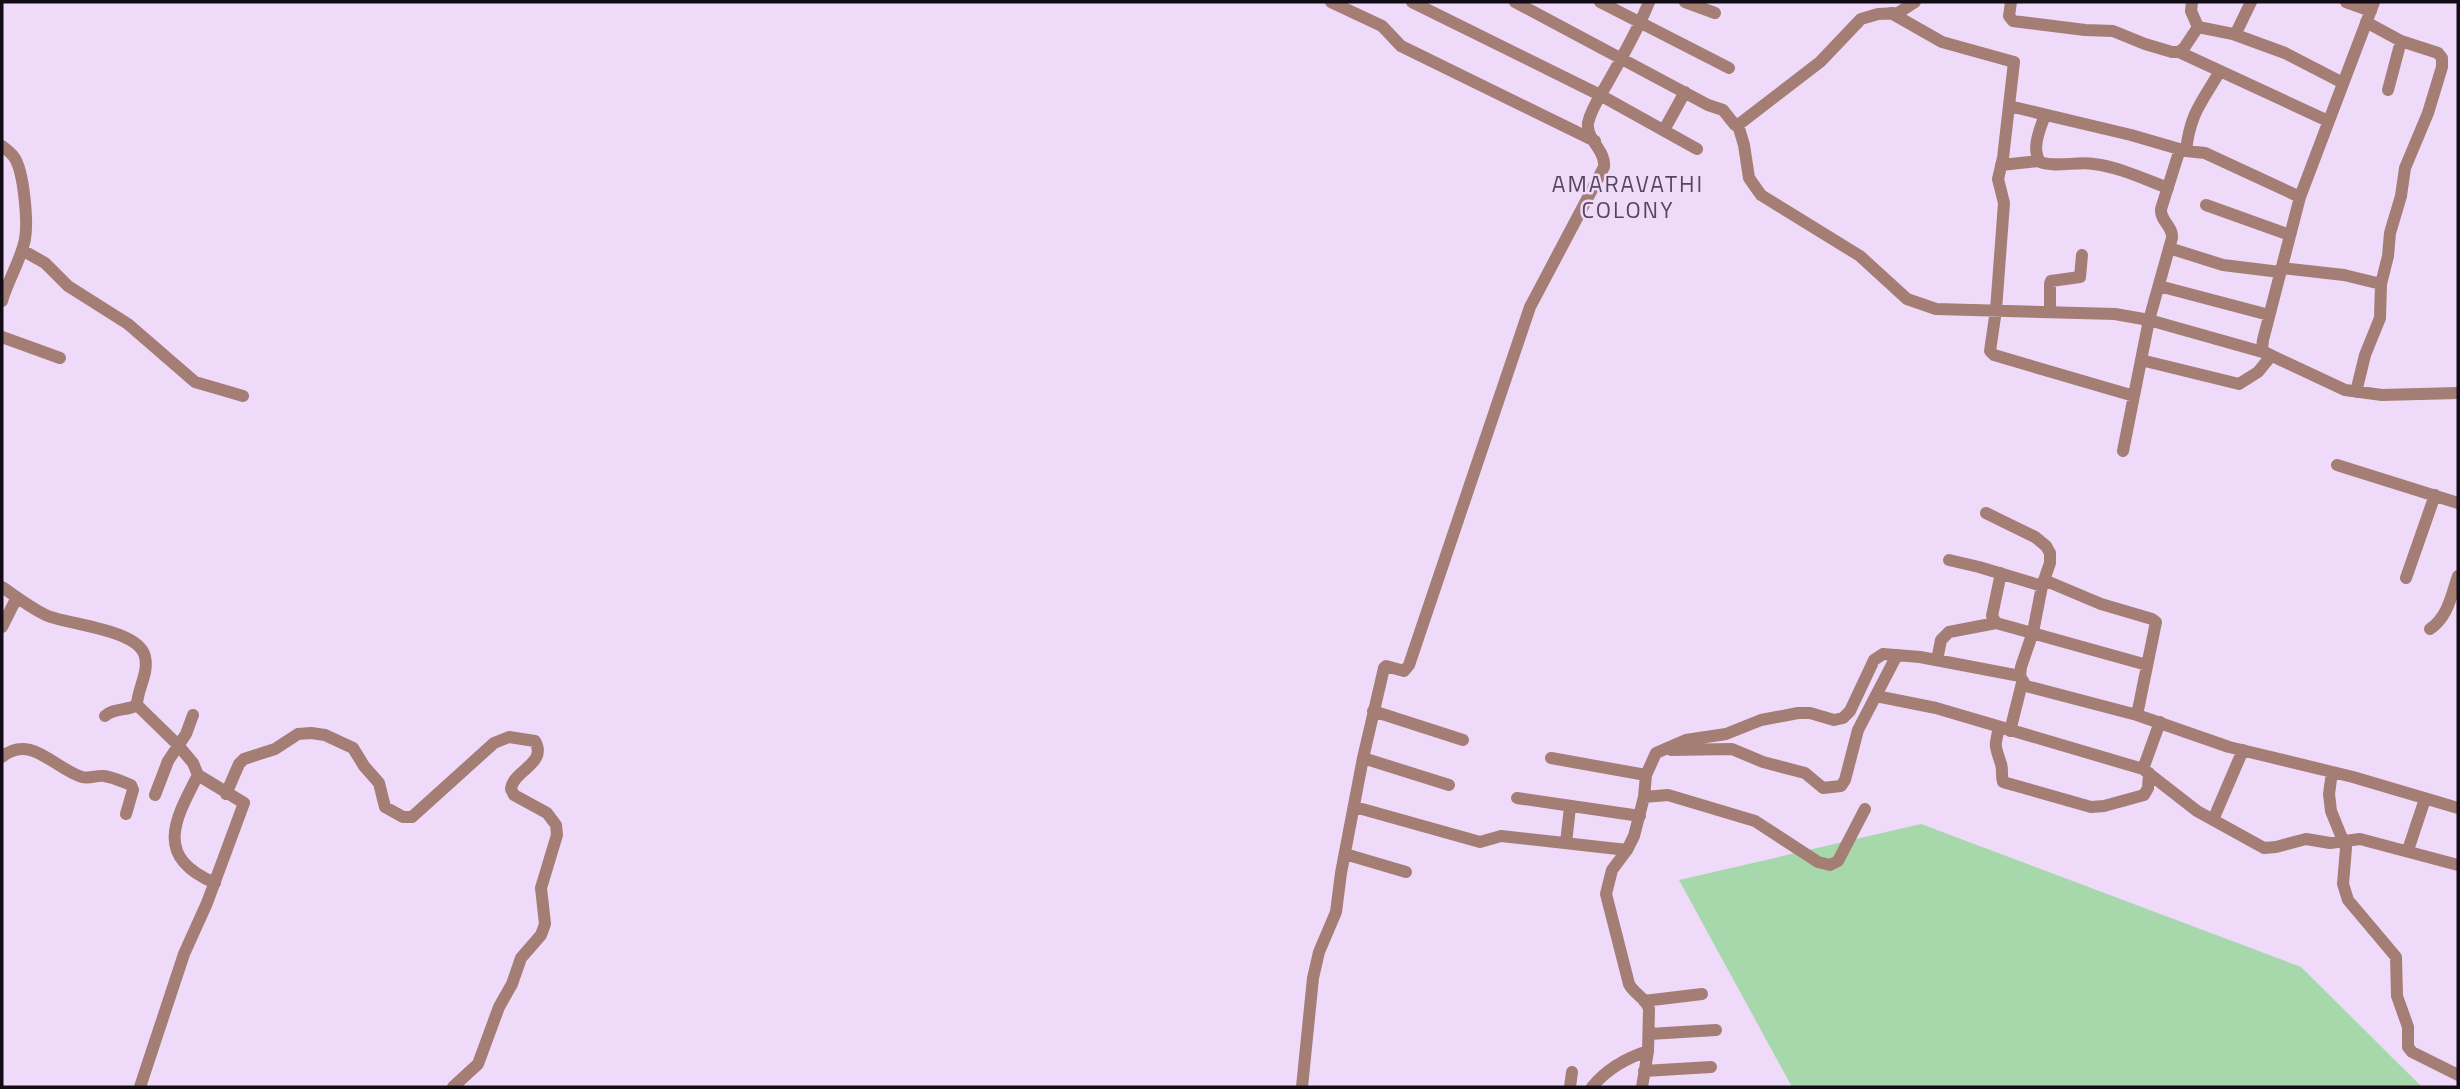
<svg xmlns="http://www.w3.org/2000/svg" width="2460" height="1089" viewBox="0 0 2460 1089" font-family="'Titillium Web',sans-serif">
<rect width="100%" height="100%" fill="#efdaf9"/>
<path fill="#a6d8ab" d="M1921,824l380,143 121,120h-630l-113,-207z"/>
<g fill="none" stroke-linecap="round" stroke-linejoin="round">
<path stroke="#a47d75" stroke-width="12" d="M1331,2l51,24 19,20 194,95
M1412,2l188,93 97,54
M1515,2l193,103 15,5 12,15h3l82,-63 41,-43 17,-5 20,-1 17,-11
M1600,2l129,66
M1685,2l30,11
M2011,2l-2,14 4,5 72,9 28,1 32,13 27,8h7l5,-4 14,-21 35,7 4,-3 14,-29
M2192,2l-1,9 7,16
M2346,2l25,9
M2374,2l-74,195 -37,143 -1,9 4,4 79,37 37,5 76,-2
M1891,13l51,29 72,20 -11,96 -5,21 6,24 -8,107 -6,41 4,4 140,41
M2233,34l52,19 58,30
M2179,52l149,69
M2388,90l13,-49
M2009,106l122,29 55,16 19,2 95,44
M2045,115c-5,14 -14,33 -5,47 16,6 37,-1 54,2 25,3 50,15 74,24
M1738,125l6,20 5,33 12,17 99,61 47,43 29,10 179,5 34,6 117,33
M1664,130l21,-38
M2,146c4,3 9,7 12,11 10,14 14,65 11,82 -4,21 -17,41 -23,62
M2186,151c4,-38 16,-49 34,-80
M2001,165l37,-4
M2206,205l84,30
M2169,248l54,17 57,7
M22,250l23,13 23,23 60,38 67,58 48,14
M2282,268l62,7 37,9
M2159,286l110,29
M2050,312v-28l1,-3 29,-4 2,-22
M2,337l58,21
M2141,360l98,24 19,-12 13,-16
M2356,392l9,-37 15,-37 1,-34 7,-28 2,-23 11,-37 4,-28 23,-55 14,-46v-9l-4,-5 -37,-12 -35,-19
M2123,451l26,-131 23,-82c1,-12 -12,-17 -11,-29l19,-60
M2337,465l121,38
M1986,513l49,24 11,9 4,7v10l-8,23 -9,46 -12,35 -1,9 6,10 111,29 92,32 124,30 105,31
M1949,560l30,7 63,19
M2001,573l-9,43 4,7 151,42
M2406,578l29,-83
M2044,580l57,24 51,15 4,3 -19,93
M2,587c15,10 30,22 46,29 23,9 92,14 97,41 4,16 -8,33 -8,48l41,40 15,18 5,12 46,28 -37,100 -23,51 -44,133
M2,627l15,-30
M2430,629c18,-12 21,-33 28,-53
M1937,660l4,-20 8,-8 47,-9
M1876,696l60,12 207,61 54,42 67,37 12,-1 30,-8 24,4 30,-4 98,26
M1373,711l90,29
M105,716c8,-8 22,-5 32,-11
M1999,728c-5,20 -4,17 2,36 2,6 0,12 2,18l88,25 13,-1 40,-11 4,-7 1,-15
M2010,731l12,-48
M1671,750l61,-1 31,13 42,11 18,15 18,-2 4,-6 13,-50 39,-75
M2,757c28,-24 53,12 80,20 9,2 14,-2 22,-1 9,1 19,6 27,9l2,5 -7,24
M1363,758l86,27
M1551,758l95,17
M2143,769l17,-47
M2332,772l-3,22 2,17 15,37 -3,36 5,16 48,57 1,39 11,31v20l4,5 46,23
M198,775c-24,46 -44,82 17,108
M226,794l13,-30 5,-5 31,-10 23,-15 13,-1 14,2 28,13 11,18 15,17 6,24 18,10h9l82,-74 15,-6 26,4c13,23 -22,29 -24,48l3,6 33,18 9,12 1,10 -16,53 4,36 -4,11 -20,23 -9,26 -13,23 -21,57 -25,23
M155,795l13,-34 18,-27 7,-19
M1644,797l24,-2 87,26 63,41 12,3 8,-4 27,-52
M1517,798l123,18
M1355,807l125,35 21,-6 126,14
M2213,820l30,-70
M1566,843l4,-36
M2408,850l17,-51
M1345,854l61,18
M1644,1001l58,-7
M1649,1034l67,-4
M1644,1071l67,-4
M1302,1087l11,-109 6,-26 17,-40 5,-39 22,-115 21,-90 2,-2 18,5 5,-6 121,-358 74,-140c2,-17 -18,-27 -16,-44 3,-14 12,-27 19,-39 15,-27 31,-54 42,-82
M1570,1087l2,-15
M1592,1087c15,-18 34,-29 56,-36
M1642,1087l6,-36 1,-42c-3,-11 -15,-15 -20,-25l-23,-90 6,-24 15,-20 7,-14 10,-39 2,-22 10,-22 30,-13 40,-6 35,-14 37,-7h12l24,7 9,-2 7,-7 24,-51 9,-6 37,3 100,19"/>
</g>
<g text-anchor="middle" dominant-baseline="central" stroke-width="5" stroke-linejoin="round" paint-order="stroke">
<g font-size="23" letter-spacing="2" fill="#57455f" stroke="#efdaf9">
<text x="1628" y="183">AMARAVATHI<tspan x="1628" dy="26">COLONY</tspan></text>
</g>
</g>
<rect width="2460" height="1089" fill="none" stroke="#130c17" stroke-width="7"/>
</svg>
